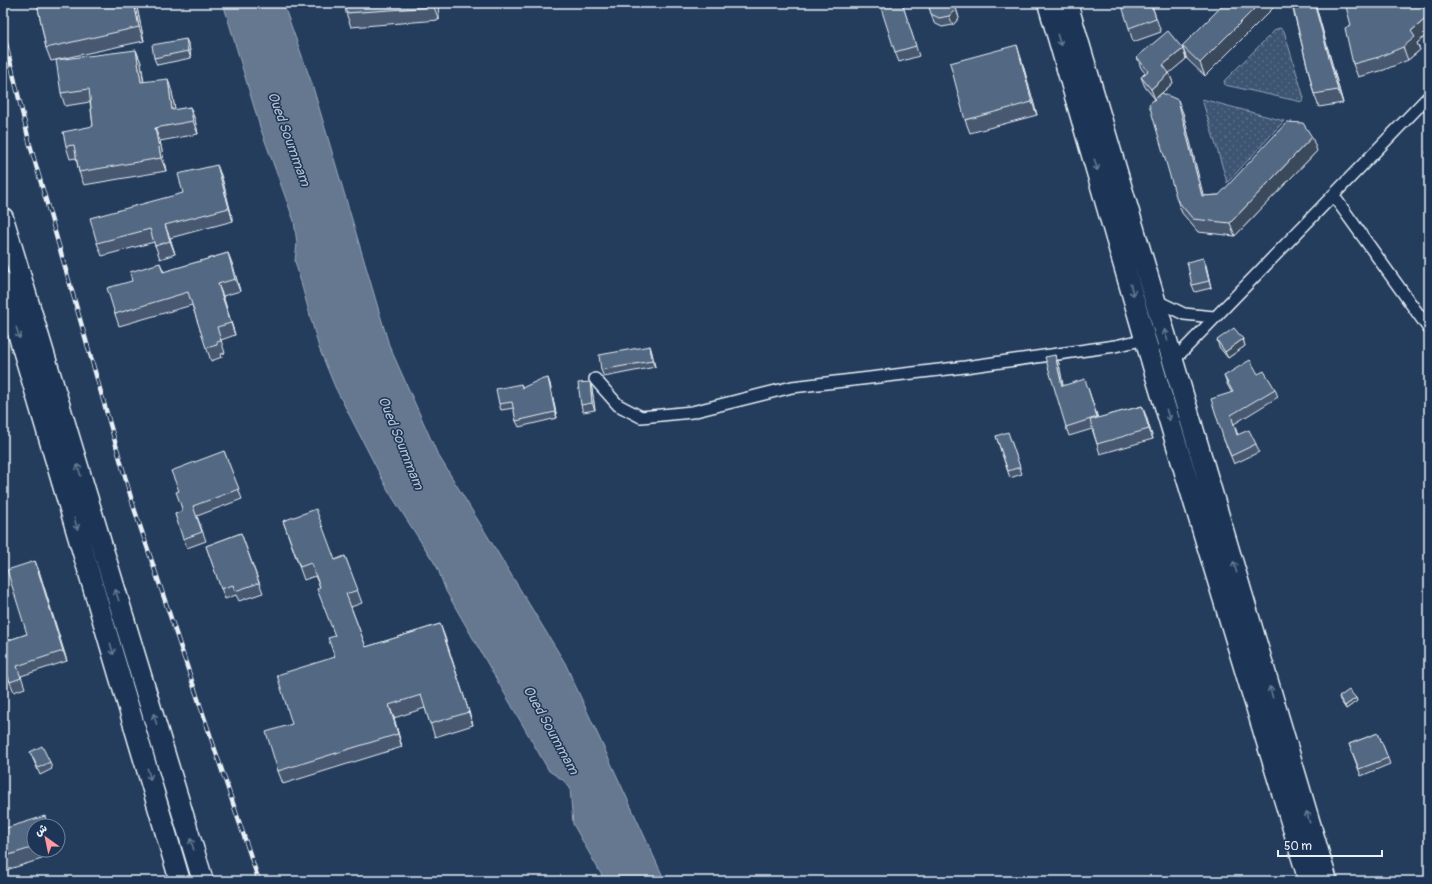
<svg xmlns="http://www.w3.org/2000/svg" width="1432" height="884" viewBox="0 0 1432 884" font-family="Pangolin,'Playpen Sans Arabic',sans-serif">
<defs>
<pattern id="grass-dots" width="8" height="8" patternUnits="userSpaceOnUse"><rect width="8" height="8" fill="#3e5472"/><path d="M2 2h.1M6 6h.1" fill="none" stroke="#5a6d87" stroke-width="1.8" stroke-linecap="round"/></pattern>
</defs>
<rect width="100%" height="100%" fill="#253d5d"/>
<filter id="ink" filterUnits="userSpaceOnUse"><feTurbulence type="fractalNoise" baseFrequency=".025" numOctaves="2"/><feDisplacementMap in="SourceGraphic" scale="8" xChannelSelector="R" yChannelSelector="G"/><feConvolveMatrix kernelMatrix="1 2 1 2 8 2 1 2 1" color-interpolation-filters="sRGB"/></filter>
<g filter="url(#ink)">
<path fill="url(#grass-dots)" stroke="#93a2b5" d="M1280,28l4,3 20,67 -2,4 -77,-17 -1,-4 52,-52z
M1202,99l82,22 -57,62v-1z"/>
<path fill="#657890" stroke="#99a8ba" d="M223,3h60l29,81 77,261 48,108 128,210 100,218h-60l-32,-57 -3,-36 -7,-8 -14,-9 -103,-180 -9,-24 -48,-75 -54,-105 -16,-39 -24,-87 2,-18 -3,-22 -34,-94z"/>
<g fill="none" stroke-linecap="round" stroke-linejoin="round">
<defs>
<path id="street" d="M1333,195l96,134
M1157,301l27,13 30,3
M1174,360l255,-264
M595,379l23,26 23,12 51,-5 100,-25 173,-20 150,-21 31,-7"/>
<path id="highway" d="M1048,3l109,377 152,501
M1067,3l260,878
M3,218l200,663
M3,282l177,599"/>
</defs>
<use href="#street" stroke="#e8f1f8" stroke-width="14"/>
<use href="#highway" stroke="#e8f1f8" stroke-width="23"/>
<use href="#street" stroke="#1d3557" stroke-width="11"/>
<use href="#highway" stroke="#1d3557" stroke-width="20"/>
<defs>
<path id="rail" d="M3,31l26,110 105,367 125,373"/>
</defs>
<use href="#rail" stroke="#e8f1f8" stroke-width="4.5"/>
<use href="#rail" stroke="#1d3557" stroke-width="3" stroke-dasharray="9" stroke-linecap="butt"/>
</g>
<path fill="#475970" stroke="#e8f1f8" d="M37,3h99l8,38 -93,20 -5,-13z
M438,3l1,17 -88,7 -5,-14z
M902,3l17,53 -20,6 -4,-10z
M928,3h53l-25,5 3,10 -6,7 -11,2 -8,-4z
M1151,3l10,29 -28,10 -4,-14z
M1225,3h53l-73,73 -18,-17 -5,-13z
M1282,3h33l28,100 -24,4 -5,-13 -22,-89z
M1429,3v30l-12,10 3,7 -12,10 -24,10 -26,7 -5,-13 -2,-39z
M189,45l2,13 -34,7 -3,-7z
M1183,49l3,10 -17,14 4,10 -18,16 -10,-12 -4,-10 4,-4 -4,-5 -4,-11z
M136,50l5,13 3,19 28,10 3,18 15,-3 5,13 3,14 -38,7 6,30 -82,14 -5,-13 -3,-14 -6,1 -4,-13 27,-20 -3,-24 -25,4 -4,-13z
M1021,58l16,57 -67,18 -5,-13z
M1183,113l20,83 16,-1 98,-44 -82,85 -37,-4 -16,-19 -5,-13z
M217,165l5,13 11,43 -63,17 5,16 -15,5 -6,-17 -52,14 -5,-13 86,-50z
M228,253l5,13 7,25 -17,5 12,39 -14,5 4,13 -4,1 1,3 -11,4 -19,-56 -73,21 -4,-12 17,-33 28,-18 4,9z
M1206,265l5,23 -16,4 -3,-7z
M1243,339l2,7 -17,12 -9,-11 -2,-7z
M650,346l2,7 3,14 -51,10 -3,-7z
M1055,355l4,9 4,22 25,2 10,30 44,-12 4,10 7,23 -53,15 -3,-10 -5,-15 -23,7 -3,-9z
M1258,374l17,15 3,8 -44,27 4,11 18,9 3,8 -25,12 -10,-24 8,-47 -5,-9 -3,-8z
M548,378l2,6 7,34 -38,9 -3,-6 -2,-13 -13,2 -2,-6 22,-20 2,4z
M590,382l2,7 3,21 -12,2 -2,-7z
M996,436l14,2 12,36 -12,4z
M224,451l18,48 -45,17 9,25 -19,7 -12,-34 7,-3 -3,-20z
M283,521l52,39 10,-4 17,47 -11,4 15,40 74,-23 33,101 -38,12 -10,-29 -31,10 8,29 -119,37 -5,-13 14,-47 43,-67v-21l-15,-49 -5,-11 -11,4z
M241,533l22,60 -24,8 -3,-6 -11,4 -19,-53z
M39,571l28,90 -46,15 4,12 -11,4 -5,-12 -6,2v-40l24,-8z
M1339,697l17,1 1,3 -11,8 -6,-9z
M1378,733l12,31 -29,12 -12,-32z
M30,752l20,10 2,7 -12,6 -7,-16z
M34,826v24h22l2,4 -55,17v-42z"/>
<path fill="#3a485b" stroke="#e8f1f8" d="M134,3h2l8,38 -5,-14z
M434,3h4l1,17 -5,-13z
M954,3l5,15 -6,7 -4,-9z
M1260,3h18l-73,73 -5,-13z
M1314,3h1l28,100 -5,-13z
M1429,16v17l-12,10 3,7 -12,10 -5,-13 8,-16z
M186,39l3,6 2,13 -3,-7z
M1017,45l4,13 16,57 -5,-13z
M1183,49l3,10 -19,16 -4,-10z
M136,50l5,13 4,32 -4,-13z
M1169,73l4,10 -18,16 -4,-10z
M168,79l4,13 5,31 -5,-13z
M1178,100l5,13 24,97 -5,-14z
M190,107l5,13 3,14 -5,-13z
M155,128l5,13 6,30 -5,-13z
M1312,137l5,14 -82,85 -5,-13z
M217,165l5,13 11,43 -4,-13z
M165,225l5,13 5,16 -5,-13z
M228,253l5,13 7,25 -5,-12z
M1203,258l3,7 5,23 -2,-7z
M218,284l5,12 12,39z
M1243,339l2,7 -17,12 -3,-6z
M650,346l2,7 3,14 -3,-6z
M1055,355l4,9 6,31 -3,-9z
M548,378l2,6 7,34 -2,-6z
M590,382l2,7 3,21 -3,-7z
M1142,406l4,10 7,23 -4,-10z
M35,561l4,10 28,90 -4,-10z
M440,624l5,13 28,88 -4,-13z
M1356,698l1,3 -11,8 -1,-3z
M389,705l5,13 8,29 -4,-13z"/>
<path fill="#536782" stroke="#e8f1f8" d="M37,3h97l5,24 -93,21z
M345,3h89v4l-88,6z
M887,3h15l14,43 -21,6 -15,-47z
M928,3h26l2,6 -7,7 -10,2 -8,-4z
M1121,3h30l5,15 -27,10z
M1225,3h35l-60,60 -18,-17z
M1292,3h22l24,87 -24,4z
M1345,3h84v13l-18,15 4,6 -12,10 -24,10 -26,7 -8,-36 6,-3z
M1168,31l15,18 -20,16 6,8 -18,16 -10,-12 7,-6 -11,-14z
M186,39l2,12 -34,7 -2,-13z
M1017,45l15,57 -67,18 -15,-57z
M136,50l5,32 27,-3 4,31 18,-3 3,14 -38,7 6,30 -82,14 -5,-27 -8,1 -3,-14 30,-6 -4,-37 -28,4 -5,-33z
M1162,93l16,7 24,96 17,-1 68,-73 16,1 9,14 -82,86 -37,-4 -16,-19 -28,-96z
M1429,150v6l-3,-4z
M217,165l12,43 -64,17 5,16 -15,5 -5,-17 -53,14 -7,-25 93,-25 -5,-19z
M228,253l7,26 -17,5 13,39 -14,4 4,14 -4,1v3l-11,3 -18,-56 -73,22 -8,-26 25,-7 -2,-9 30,-9 3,9z
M1203,258l6,23 -17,4 -5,-23z
M1234,328l9,11 -18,13 -8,-12z
M650,346l2,15 -51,9 -2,-15z
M1055,355l7,31 23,-7 12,38 -31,10 -21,-70z
M1250,360l8,14 6,-3 11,18 -44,26 6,20 12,-5 7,14 -25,12 -7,-16 -13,-41 22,-7 -9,-16z
M548,378l7,34 -39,9 -4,-19 -13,2 -3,-15 25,-5 1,4 17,-8z
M590,382l2,21 -11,2 -3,-22z
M1142,406l7,23 -52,15 -7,-24z
M1008,432l12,35 -12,4 -12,-35z
M224,451l15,38 -46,17 9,26 -19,7 -8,-25 8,-3 -7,-19 3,-1 -8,-20z
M316,509l19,51 10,-4 13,34 -12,4 20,53 74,-23 29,88 -39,12 -9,-29 -32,10 9,29 -120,37 -12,-39 26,-8 -15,-49 58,-18 -7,-19 7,-2 -18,-47 3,-2 -9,-24 -11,4 -17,-46z
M241,533l18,50 -24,8 -2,-6 -12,4 -15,-43z
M35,561l28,90 -46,15 4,12 -11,4 -4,-12 -3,1v-29l24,-8 -20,-64z
M1349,690l7,8 -11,8 -6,-9z
M1378,733l10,25 -29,11 -10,-25z
M42,746l8,16 -12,6 -8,-16z
M45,816l3,10h-14v21l-31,10v-28z"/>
<defs><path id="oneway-shaft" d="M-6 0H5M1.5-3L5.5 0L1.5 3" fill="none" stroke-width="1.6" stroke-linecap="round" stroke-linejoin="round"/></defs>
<g stroke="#64778f">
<use href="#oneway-shaft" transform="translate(1059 40) rotate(73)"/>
<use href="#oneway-shaft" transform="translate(1096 165) rotate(74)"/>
<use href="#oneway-shaft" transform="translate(1132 290) rotate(74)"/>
<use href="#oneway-shaft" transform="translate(18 333) rotate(73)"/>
<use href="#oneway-shaft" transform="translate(1166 335) rotate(-106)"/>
<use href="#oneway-shaft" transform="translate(1168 415) rotate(73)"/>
<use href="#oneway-shaft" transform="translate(79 470) rotate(-107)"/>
<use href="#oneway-shaft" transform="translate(76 524) rotate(74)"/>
<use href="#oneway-shaft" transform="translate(1235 567) rotate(-106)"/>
<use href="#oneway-shaft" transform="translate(117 595) rotate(-107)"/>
<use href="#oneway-shaft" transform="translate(112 649) rotate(74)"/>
<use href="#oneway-shaft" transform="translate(1271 692) rotate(-106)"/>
<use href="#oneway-shaft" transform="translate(155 719) rotate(-107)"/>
<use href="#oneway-shaft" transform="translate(149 774) rotate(74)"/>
<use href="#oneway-shaft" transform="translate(1308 817) rotate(-106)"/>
<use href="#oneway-shaft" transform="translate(192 844) rotate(-107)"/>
</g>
</g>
<g text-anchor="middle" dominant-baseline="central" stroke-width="3" stroke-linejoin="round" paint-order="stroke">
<g font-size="14" font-style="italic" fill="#b4c1ce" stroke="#1d3557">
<text transform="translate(289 139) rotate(70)">Oued Soummam</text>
<text transform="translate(401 443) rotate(68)">Oued Soummam</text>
<text transform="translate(551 730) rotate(61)">Oued Soummam</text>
</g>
</g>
<rect width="1432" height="884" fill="none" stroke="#1d3557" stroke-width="16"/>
<rect x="8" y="8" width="1416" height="868" fill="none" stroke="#e8f1f8" stroke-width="1.5" filter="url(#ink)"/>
<g transform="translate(46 838) rotate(327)"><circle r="19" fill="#1d3557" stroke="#6e8097"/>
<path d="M0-3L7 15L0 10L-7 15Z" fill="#ff9aa2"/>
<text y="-6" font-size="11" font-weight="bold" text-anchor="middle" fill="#e8f1f8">ش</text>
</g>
<path d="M1278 850v6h104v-6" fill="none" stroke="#e8f1f8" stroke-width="2"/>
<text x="1284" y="850" font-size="12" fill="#e8f1f8" stroke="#1d3557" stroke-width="3" paint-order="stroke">50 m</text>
</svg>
